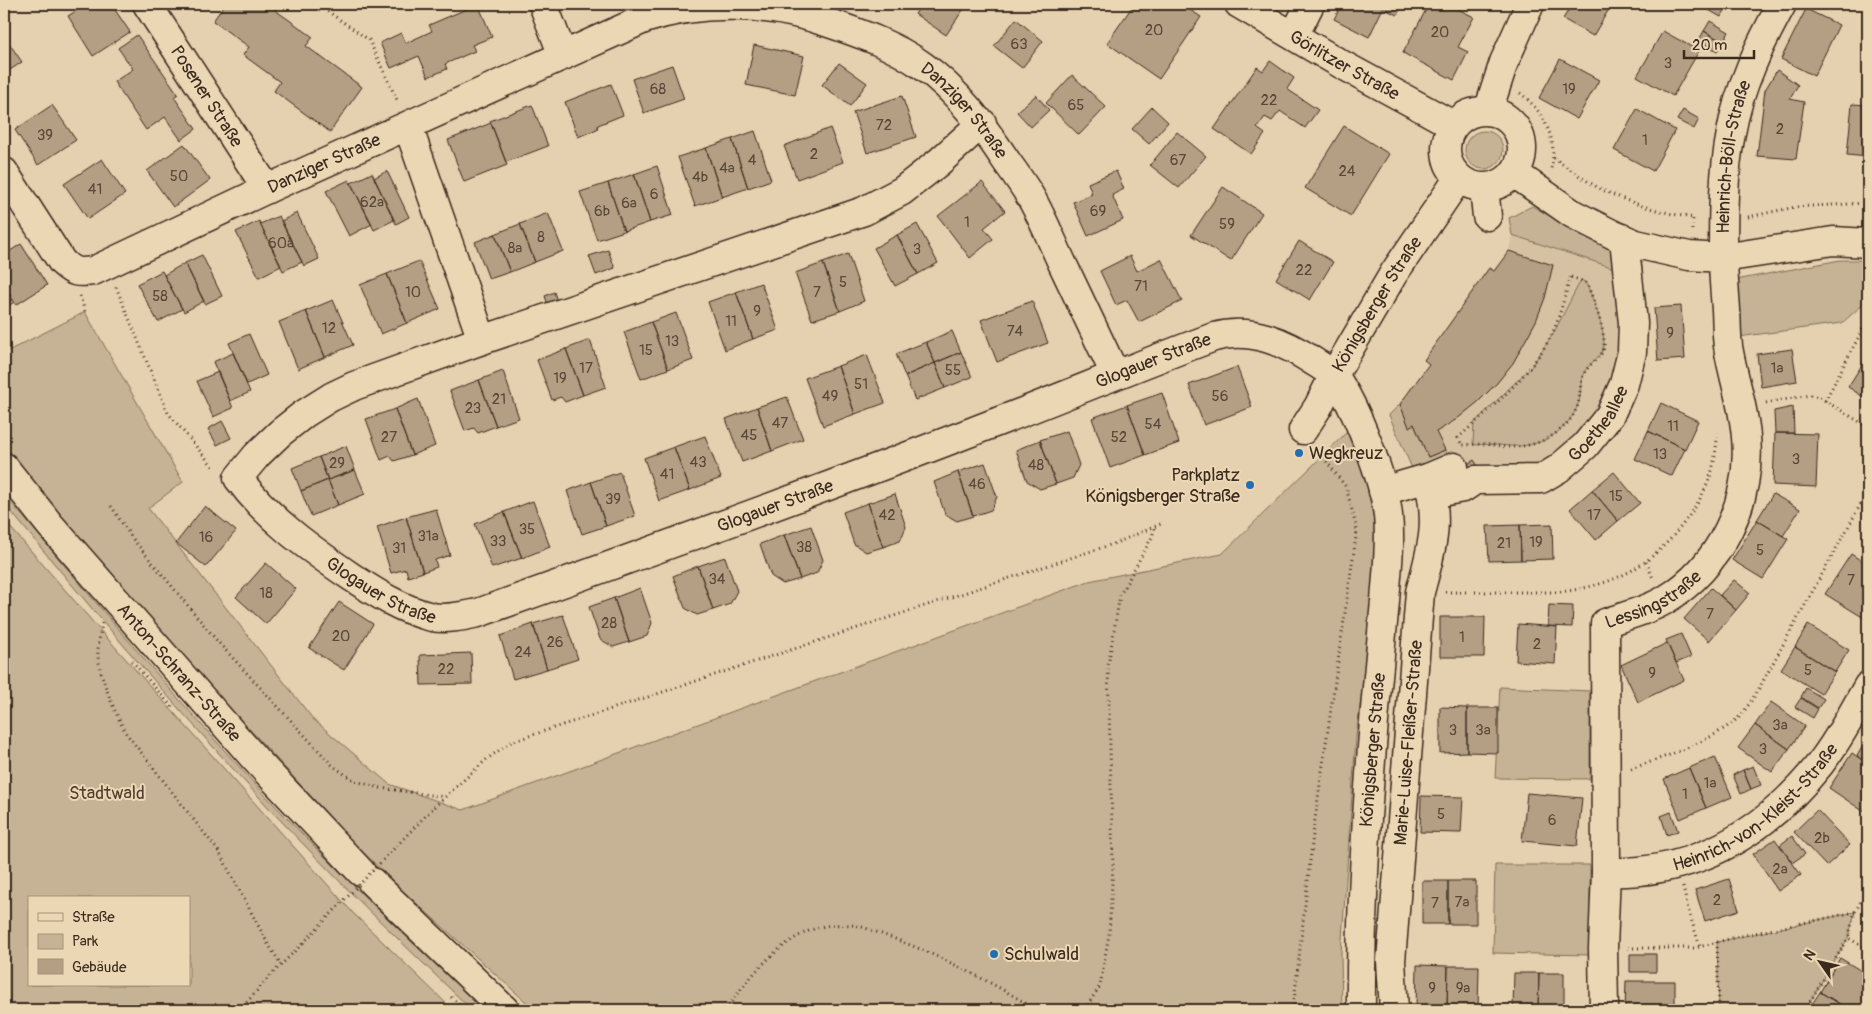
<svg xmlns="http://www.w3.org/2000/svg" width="1872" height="1014" viewBox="0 0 1872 1014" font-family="Pangolin,sans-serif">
<rect width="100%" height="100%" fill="#e5d0af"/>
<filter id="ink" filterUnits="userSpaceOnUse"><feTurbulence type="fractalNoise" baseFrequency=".02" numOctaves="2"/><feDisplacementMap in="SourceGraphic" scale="10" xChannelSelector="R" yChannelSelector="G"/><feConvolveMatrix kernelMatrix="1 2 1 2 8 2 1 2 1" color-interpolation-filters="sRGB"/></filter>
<g filter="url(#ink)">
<path fill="#d6c1a2" d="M1522,223l96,31 7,84 -19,73 -57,58 -67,3 -54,-15 -14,-32 -5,2 -9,-23 29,-40 -5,-4 65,-92 5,3 15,-20 3,-16z"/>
<path fill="#c6b294" stroke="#806e59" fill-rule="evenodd" d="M1465 150a19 19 0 1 1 38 0a19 19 0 1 1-38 0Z
M1532,206l86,48 -1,15 -105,-34 -3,-17z
M1840,260h28v31l-7,15 -19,17 -104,14 -2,-57z
M1581,280l4,2c7,10 20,50 19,62 0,12 -13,17 -19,27 -5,8 -4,17 -5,26 -3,18 -18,35 -35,43 -28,12 -45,2 -72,5l1,-22 57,-56 22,-33z
M85,312l98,170 -35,26 165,211 76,65 74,26 626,-229 133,-27 126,-123 16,38 13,67 -4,70 -17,131 -15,216 1,57h-807l-131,-118 -52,-51 -164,-179 -81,-92 -81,-97 -22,-28v-92z
M1400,404l9,22 5,-2 14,33 17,-7 5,8 -36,15 -25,-58z
M4,494c86,101 171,204 262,302 69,74 144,144 217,214h-11c-69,-66 -138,-132 -203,-202 -92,-99 -180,-201 -265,-305z
M4,520l95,109 254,284 100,97h-449zM29,898h160v87h-160z
M1500,687l90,4v88l-95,-1z
M1495,865h95v90l-97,-2z
M1855,912l-7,26 -43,72h-86l-2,-68z"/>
<path fill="#b49f84" stroke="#3b2a1e" d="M87,4h24l19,28 -37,24 -25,-40z
M225,4h55l-5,6 38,27 -7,9 56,41 -32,45 -56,-41 6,-9 -37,-27 6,-8 -36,-26z
M478,4l14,33 -20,8 3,6 -30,13 2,5 -19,8 -9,-21 -28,12 -11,-25 21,-10 5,10 26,-12 -3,-6z
M922,4h45l-21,31 -31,-21z
M1134,4h47l20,13 -42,62 -52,-36z
M1342,4h61l-6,11 -14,-7 -14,29 -35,-18z
M1429,4h19l26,13 -16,30 10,5 -14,28 -51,-27z
M1572,4h40l-19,32 -30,-17z
M1698,4h31l-8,13z
M1806,9l33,16 -25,51 -33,-17z
M1016,19l27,22 -21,27 -28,-22z
M1710,21l19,11 -6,10 -19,-11z
M1663,31l36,20 -26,45 -36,-20z
M1704,31l19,11 -6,9 -18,-11z
M137,35l41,59 -4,3 22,32 -15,11 -16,-23 -19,13 -32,-48 19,-13 -15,-21z
M4,36l18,26 -18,12z
M754,45l50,11 -9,39 -49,-10z
M1560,59l39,21 -22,39 -38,-21z
M1270,61l24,17 -7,11 31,21 -13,18 -25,-17 -8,10 -7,-4 -8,11 8,6 -14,20 -37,-25 43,-62 6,4z
M839,63l28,20 -17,23 -28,-21z
M672,65l12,34 -40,14 -12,-34z
M1777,70l21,15 -8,14 14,3 -8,57 -39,-3 8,-66z
M1072,75l34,32 -27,28 -33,-32z
M611,84l12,31 -25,10 -1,4 -19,8 -13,-35z
M1036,95l13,15 -18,17 -14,-15z
M902,96l14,41 -49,16 -14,-41z
M1852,104l16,1v52l-21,-2z
M52,105l24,35 -38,25 -23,-35z
M532,105l16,41 -42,16 -16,-41z
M1152,107l16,15 -19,22 -17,-15z
M1637,109l38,21 -22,41 -39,-21z
M1683,110l16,9 -5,10 -17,-9z
M491,123l16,42 -43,17 -16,-42z
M1344,126l45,28 -38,62 -46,-28z
M830,128l13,34 -46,17 -13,-33z
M755,131l16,49 -23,8 -16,-49z
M1177,132l29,24 -27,32 -29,-23z
M732,139l16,49 -26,9 -16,-49z
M184,144l26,36 -37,27 -26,-36z
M706,148l16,49 -27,9 -17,-49z
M102,159l23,35 -37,25 -24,-35z
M657,166l16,49 -23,7 -16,-48z
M387,171l22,46 -13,7 -22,-46z
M1116,171l8,18 -12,6 11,25 -35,16 -15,-34 19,-8 -4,-11z
M372,173l22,47 -20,10 -23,-47z
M634,174l16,48 -26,9 -16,-48z
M349,180l23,44 -23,12 -23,-45z
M982,182l23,29 -21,17 9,11 -23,19 -32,-42z
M608,183l16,48 -27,9 -17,-48z
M1223,187l39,26 -31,48 -40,-26z
M297,213l22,46 -15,7 -23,-45z
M548,213l15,38 -28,11 -15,-38z
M279,216l23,46 -19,9 -23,-47z
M259,221l22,45 -22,11 -23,-45z
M520,224l15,38 -25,10 -15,-38z
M917,224l21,39 -20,11 -21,-39z
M495,234l15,38 -21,7 -14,-37z
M897,235l21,39 -23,12 -21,-38z
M1299,241l34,21 -23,38 -34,-21z
M21,244l26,41 -31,20 -12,-20v-30z
M608,250l7,18 -19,7 -7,-19z
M1509,251l44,14 -8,33 -9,23 -23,42 -16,20 -19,19 -21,17 -21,13 9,18 -17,7 -14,-33 -5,3 -9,-23 29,-40 -5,-4 65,-92 5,3z
M848,254l16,47 -24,10 -17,-48z
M202,255l20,41 -17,8 -20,-41z
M1130,256l7,15 24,-12 21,42 -43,21 -12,-22 -11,5 -16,-34z
M419,261l21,48 -33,14 -20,-49z
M185,263l19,38 -20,11 -20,-37z
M823,263l17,48 -28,9 -17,-47z
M162,271l20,38 -24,13 -21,-38z
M387,274l20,49 -26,11 -21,-49z
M761,283l17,47 -25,9 -17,-47z
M4,285l10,17 -10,7z
M554,292l3,9 -9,4 -3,-9z
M736,292l17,47 -28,11 -17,-48z
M333,300l20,45 -28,12 -19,-46z
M1032,301l16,42 -51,19 -16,-42z
M1681,306l4,53 -27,2 -4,-53z
M306,311l19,46 -27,12 -19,-47z
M676,313l17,47 -25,9 -17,-47z
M651,322l17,47 -27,10 -17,-47z
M952,331l9,21 -26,11 -9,-21z
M249,334l18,41 -20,9 -18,-41z
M590,340l16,47 -23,8 -17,-46z
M926,342l9,21 -30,13 -9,-22z
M566,349l17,46 -18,7 -4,-5 -9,3 -15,-40z
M1792,349l5,32 -36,6 -4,-33z
M961,352l11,25 -27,11 -10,-25z
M233,353l17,39 -20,9 -17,-39z
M867,355l18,48 -30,11 -17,-48z
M1868,355v45l-20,-13z
M935,363l10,25 -30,12 -10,-24z
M838,366l17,48 -32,12 -18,-48z
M1237,367l15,40 -48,18 -15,-40z
M503,371l16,47 -23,8 -17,-46z
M218,372l15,36 -20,9 -16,-36z
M479,380l17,46 -18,7 -4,-5 -9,3 -15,-40z
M1162,393l17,50 -34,12 -18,-50z
M787,397l16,42 -31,12 -15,-44z
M418,399l17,47 -23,9 -17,-46z
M1661,403l37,18 -13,28 -37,-18z
M1127,405l18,50 -35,13 -18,-50z
M757,407l15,44 -30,11 -16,-43z
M1793,407l1,26h-19l-1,-22z
M395,409l17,46 -18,6 -4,-5 -9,4 -15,-41z
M222,421l9,17 -14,7 -9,-16z
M1067,431l12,34 -6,13 -17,6 -16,-44z
M1648,431l37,18 -13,27 -37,-17z
M1775,433l43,1 -2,53 -43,-2z
M705,436l16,42 -31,12 -16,-43z
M1040,440l16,44 -16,5 -13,-8 -11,-31z
M346,446l9,24 -27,10 -9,-23z
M674,447l16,43 -31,11 -15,-43z
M319,457l9,23 -27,11 -9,-23z
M1474,460l8,12 -25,-1z
M985,463l12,34 -6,13 -18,6 -15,-44z
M355,470l10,24 -27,11 -10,-25z
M620,472l15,44 -29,10 -15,-44z
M958,472l15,44 -16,5 -12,-7 -11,-32z
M1614,472l26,31 -22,18 -26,-31z
M328,480l10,25 -27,11 -10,-25z
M591,482l15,44 -24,8 -15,-43z
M1592,490l26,31 -22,19 -26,-31z
M895,494l11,33 -6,14 -17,6 -15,-44z
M1773,494l27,15 -17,27 -26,-16z
M533,501l17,46 -28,11 -18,-46z
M868,503l15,44 -17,5 -12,-8 -11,-32z
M205,506l31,25 -30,36 -30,-24z
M436,509l14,46 -15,5 2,7 -14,5 -17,-55z
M504,512l18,46 -30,10 -17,-44z
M406,517l17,55 -15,5 -2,-8 -15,4 -14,-46z
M1757,520l31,19 -25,40 -31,-19z
M1552,524l1,35 -32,1 -1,-35z
M1520,525l1,35 -32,1 -2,-35z
M811,526l12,34 -6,13 -17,6 -16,-44z
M784,535l16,44 -17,5 -12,-8 -11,-32z
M1851,554l17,11v45l-4,8 -39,-24z
M725,557l12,34 -7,13 -17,6 -15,-44z
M266,563l30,26 -30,35 -30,-27z
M698,566l15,44 -16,5 -12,-7 -12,-32z
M1734,580l16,13 -14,17 -16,-15z
M640,588l12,35 -5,13 -18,6 -15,-44z
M1711,588l25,22 -27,31 -25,-22z
M614,598l15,44 -16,5 -13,-8 -11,-32z
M339,602l34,22 -29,46 -35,-22z
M1549,605l24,1 -1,21 -24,-1z
M563,615l15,44 -31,10 -14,-45z
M1440,617h45l-1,40h-44z
M533,624l14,45 -34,10 -13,-43z
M1518,624l39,3 -2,37 -39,-3z
M1808,625l41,25 -14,22 -40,-25z
M1681,634l10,23 -15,6 -10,-23z
M1667,643l17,37 -46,22 -17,-37z
M1795,647l40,25 -14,22 -40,-25z
M471,653l1,31 -51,1 -1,-30z
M1806,688l18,11 -6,9 -17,-11z
M1801,698l17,11 -5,9 -18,-11z
M1771,702l34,24 -16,23 -34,-24z
M1440,707l27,1v44l-27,1z
M1467,708h31v45l-31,-1z
M1755,725l34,24 -17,23 -34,-24z
M1867,739h1v25l-11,-8z
M1852,753l16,11v40l-5,7 -34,-23z
M1715,757l17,40 -26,11 -17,-40z
M1753,766l8,19 -10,4 -8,-19z
M1689,768l17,40 -26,11 -16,-40z
M1743,770l8,19 -10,5 -8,-19z
M1527,793l55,5 -5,48 -55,-5z
M1421,796l42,1 -2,36 -41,-1z
M1817,810l33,35 -24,21 -32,-34z
M1671,812l7,19 -11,4 -6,-19z
M1792,836l13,18 -13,9 -12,-18z
M1775,839l26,36 -23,16 -25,-37z
M1729,879l10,31 -34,11 -10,-31z
M1422,881h26v43h-26z
M1448,881h28v43h-28z
M1630,954h26v18h-26z
M1840,958l28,17v30l-3,5h-15l-30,-18z
M1417,965l31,1 -1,44h-31z
M1448,966h31l-1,44h-31z
M1514,973h25l-1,37h-25z
M1539,973h25v37h-26z
M1626,981h49v29h-50z
M1820,992l30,18h-42z"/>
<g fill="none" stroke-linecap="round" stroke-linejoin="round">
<defs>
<g id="minor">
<path id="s1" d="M147,4l120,185"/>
<path d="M543,4l20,52"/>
<path id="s2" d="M1239,4l102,60 112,61"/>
<path d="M1294,36l16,-32"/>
<circle cx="1484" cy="149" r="38"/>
<path d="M1488,111l16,-49 26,-58"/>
<path id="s3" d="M982,123l-43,39 -37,29 -38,20 -382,129 -128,46 -23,11 -27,17 -24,19 -23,22 -19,23c30,41 71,70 112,98 26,17 52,34 82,41 15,3 32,-1 46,-4 174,-62 347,-124 519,-191 73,-28 144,-58 217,-85 38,-10 71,5 102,26 6,4 15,8 19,14 21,30 49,102 53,138 3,29 -1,57 -3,86 -3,32 -6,65 -9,97 -9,104 -16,208 -15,312"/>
<path d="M408,126l74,214"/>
<path id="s4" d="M4,172l58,90c12,11 15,11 31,9l174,-82 377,-170c58,-19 124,-17 182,3 33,11 68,23 97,44 35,25 60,60 84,96 8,11 16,22 23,34 13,22 22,46 33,69 17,36 35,73 52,109"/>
<path d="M1514,173l59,41 41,21 22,9 53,12 34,2 110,-17 35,2"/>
<path d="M1484,188l3,28"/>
<path id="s5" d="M1303,430l15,-23 16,-32 60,-102 64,-94"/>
<path d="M1383,491l45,-13 26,-11"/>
<path id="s6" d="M1431,492l16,-1 16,-3 12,-8 66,-1 17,-10 27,-23 25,-31 14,-31 8,-32 1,-29 -9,-84"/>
<path id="s7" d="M1606,872c90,3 159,-39 214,-108 19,-24 33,-52 48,-78"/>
<path id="s8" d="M1394,1010l-3,-49 29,-369c12,-44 20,-68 8,-114"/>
<path id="s9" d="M1604,1010l-1,-62 3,-76 -1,-249c19,-7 42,-12 60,-23 55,-33 87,-99 81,-163 -2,-29 -12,-57 -17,-85 -3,-14 -2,-28 -3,-42 -1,-17 -3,-35 -3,-53 0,-41 0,-84 8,-124 8,-46 29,-89 51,-129"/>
</g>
<g id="major">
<path id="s10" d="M4,467l46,58 205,234 106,113"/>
<path d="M372,882l133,128"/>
</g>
</defs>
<use href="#minor" stroke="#3b2a1e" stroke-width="31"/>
<use href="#major" stroke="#3b2a1e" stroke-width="31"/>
<path stroke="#3b2a1e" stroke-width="3" stroke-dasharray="1 4" stroke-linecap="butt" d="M321,4l2,4 46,32 29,62
M1520,93c22,16 39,47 31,75
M1554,158c14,10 29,21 45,30 29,15 63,25 95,30
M1748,217l47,-10 73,-4
M1692,230l1,-12
M1571,277l14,5 3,4c5,14 22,54 14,67 -6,8 -15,13 -19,23 -4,11 -2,23 -7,34 -12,25 -41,38 -68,37 -9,-1 -18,-3 -27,-3 -6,0 -12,1 -19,1l-4,-7c33,-30 72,-62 93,-102 9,-17 13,-41 20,-59z
M116,287l52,126 47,56
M80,296l5,16
M1825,401l43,-82
M1766,403l44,-8 9,2 49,30
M111,506l21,32 86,104 115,124 22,15 26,7 63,9
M1646,562l7,16
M1445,592h115c56,-7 92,-26 126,-72 10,-13 18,-27 24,-43 5,-15 6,-30 8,-45
M102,623c-2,13 -6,27 -3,40 4,21 16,50 27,70l93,119 49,92 13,20
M132,661l40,46
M1631,769c35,-13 75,-25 105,-49 8,-7 15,-19 21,-28l111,-201
M434,807l53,-48 24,-17 605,-199 47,-20
M1683,887l5,22 12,38
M1868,889l-13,23 -7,26 20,11
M1717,942l2,68
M1628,948h67l41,-11 119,-25
M451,997l14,13
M240,1010l29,-33 34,-34
M726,1010c22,-32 53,-70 91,-82 9,-3 25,-4 34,-3 12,1 25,7 36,11 52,19 103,45 150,74
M1079,1010l8,-4 13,-20 9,-52 4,-68 -5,-200 12,-71 32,-58 3,-11
M1293,1010l21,-184 43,-296 -11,-43 -29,-38
M1805,1010l43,-72"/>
<use href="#minor" stroke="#ecd7b5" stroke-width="28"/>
<use href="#major" stroke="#ecd7b5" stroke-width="28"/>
<path stroke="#3b2a1e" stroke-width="3" stroke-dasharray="1 4" stroke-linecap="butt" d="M303,943l131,-136"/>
</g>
</g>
<g fill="#1f6fb2" stroke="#ecd7b5" stroke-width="2">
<circle cx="1299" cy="453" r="5"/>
<circle cx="1250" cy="485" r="5"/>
<circle cx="994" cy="954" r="5"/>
</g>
<g text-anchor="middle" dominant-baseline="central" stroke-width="4" stroke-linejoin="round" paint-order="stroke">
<g font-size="15" fill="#594738">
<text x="1154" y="30">20</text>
<text x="1440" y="32">20</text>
<text x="1019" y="44">63</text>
<text x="1668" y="63">3</text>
<text x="658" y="89">68</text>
<text x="1569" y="89">19</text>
<text x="1269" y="100">22</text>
<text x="1076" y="105">65</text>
<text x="884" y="125">72</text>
<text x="1780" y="129">2</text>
<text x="45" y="135">39</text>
<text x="1645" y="140">1</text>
<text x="814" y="154">2</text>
<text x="752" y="160">4</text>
<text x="1178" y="160">67</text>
<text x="727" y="168">4a</text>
<text x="1347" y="171">24</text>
<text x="179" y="176">50</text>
<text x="700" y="177">4b</text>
<text x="95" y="189">41</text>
<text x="654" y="194">6</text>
<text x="372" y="202">62a</text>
<text x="629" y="203">6a</text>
<text x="602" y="211">6b</text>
<text x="1098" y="211">69</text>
<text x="967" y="222">1</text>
<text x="1227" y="224">59</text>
<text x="541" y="237">8</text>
<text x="281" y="243">60a</text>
<text x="515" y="248">8a</text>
<text x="917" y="249">3</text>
<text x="1304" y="270">22</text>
<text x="843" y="282">5</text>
<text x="1141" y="286">71</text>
<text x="413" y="292">10</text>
<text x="817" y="292">7</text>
<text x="160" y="296">58</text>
<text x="757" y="311">9</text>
<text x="731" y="321">11</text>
<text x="329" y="328">12</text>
<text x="1015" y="331">74</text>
<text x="1670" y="333">9</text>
<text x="672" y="341">13</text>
<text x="646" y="350">15</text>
<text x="586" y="368">17</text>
<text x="1777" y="368">1a</text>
<text x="953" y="370">55</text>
<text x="560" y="378">19</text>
<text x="861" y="384">51</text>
<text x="830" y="396">49</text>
<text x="1220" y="396">56</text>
<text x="499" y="399">21</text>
<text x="473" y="408">23</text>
<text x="780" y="423">47</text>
<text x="1153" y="424">54</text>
<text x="1673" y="426">11</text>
<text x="749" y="435">45</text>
<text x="389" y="437">27</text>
<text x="1119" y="437">52</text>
<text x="1660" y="454">13</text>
<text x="1796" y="459">3</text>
<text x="698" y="462">43</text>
<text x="337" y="463">29</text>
<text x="1036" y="465">48</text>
<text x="667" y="474">41</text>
<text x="977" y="484">46</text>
<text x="1616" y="496">15</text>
<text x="613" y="499">39</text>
<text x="887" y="515">42</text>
<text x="1594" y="515">17</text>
<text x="527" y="529">35</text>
<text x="428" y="536">31a</text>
<text x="206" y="537">16</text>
<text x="498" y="541">33</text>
<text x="1536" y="542">19</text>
<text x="1504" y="543">21</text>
<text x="804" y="547">38</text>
<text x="399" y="548">31</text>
<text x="1760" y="550">5</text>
<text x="717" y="579">34</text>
<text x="1851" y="580">7</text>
<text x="266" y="593">18</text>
<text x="1710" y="614">7</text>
<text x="609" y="623">28</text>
<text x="341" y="636">20</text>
<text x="1462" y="637">1</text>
<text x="555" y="642">26</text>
<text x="1537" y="644">2</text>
<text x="523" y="652">24</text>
<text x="446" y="669">22</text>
<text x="1808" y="670">5</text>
<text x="1652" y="673">9</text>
<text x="1780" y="725">3a</text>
<text x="1453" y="730">3</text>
<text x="1483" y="730">3a</text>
<text x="1763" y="749">3</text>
<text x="1710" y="783">1a</text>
<text x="1685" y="794">1</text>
<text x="1441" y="814">5</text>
<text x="1552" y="820">6</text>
<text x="1822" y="838">2b</text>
<text x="1780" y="869">2a</text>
<text x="1717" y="900">2</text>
<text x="1462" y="902">7a</text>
<text x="1435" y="903">7</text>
<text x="1432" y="988">9</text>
<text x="1463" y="988">9a</text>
</g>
<g font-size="18" fill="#3b2a1e" stroke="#ecd7b5">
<text stroke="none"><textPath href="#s2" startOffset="122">Görlitzer Straße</textPath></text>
<text stroke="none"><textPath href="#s1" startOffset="110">Posener Straße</textPath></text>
<text stroke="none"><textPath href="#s4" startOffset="1100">Danziger Straße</textPath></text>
<text stroke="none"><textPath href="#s9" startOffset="926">Heinrich-Böll-Straße</textPath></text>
<text stroke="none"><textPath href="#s4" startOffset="396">Danziger Straße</textPath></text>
<text stroke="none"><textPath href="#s5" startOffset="146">Königsberger Straße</textPath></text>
<text stroke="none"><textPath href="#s3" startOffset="1846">Glogauer Straße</textPath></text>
<text stroke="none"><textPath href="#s6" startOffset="194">Goetheallee</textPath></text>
<text stroke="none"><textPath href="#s3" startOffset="1441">Glogauer Straße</textPath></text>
<text stroke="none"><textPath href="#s3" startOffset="1021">Glogauer Straße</textPath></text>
<text stroke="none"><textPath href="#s9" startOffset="441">Lessingstraße</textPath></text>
<text stroke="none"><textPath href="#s10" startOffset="270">Anton-Schranz-Straße</textPath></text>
<text stroke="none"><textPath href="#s8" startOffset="268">Marie-Luise-Fleißer-Straße</textPath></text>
<text transform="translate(1373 750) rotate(-85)">Königsberger Straße</text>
<text stroke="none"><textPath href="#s7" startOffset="170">Heinrich-von-Kleist-Straße</textPath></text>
</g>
<g font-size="18" fill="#3b2a1e" stroke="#ecd7b5" text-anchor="start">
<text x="1309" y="453">Wegkreuz</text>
<text x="1240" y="475" text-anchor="end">Parkplatz<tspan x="1240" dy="21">Königsberger Straße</tspan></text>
<text x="1004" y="954">Schulwald</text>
</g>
<g font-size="18" fill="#503e30" stroke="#ecd7b5">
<text x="107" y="793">Stadtwald</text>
</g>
</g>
<rect width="1872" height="1014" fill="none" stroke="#ecd7b5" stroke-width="20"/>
<rect x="10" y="10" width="1852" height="994" fill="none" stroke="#3b2a1e" stroke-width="2" filter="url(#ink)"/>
<rect x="28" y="896" width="162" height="90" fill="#ecd7b5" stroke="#a59279"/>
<rect x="38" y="913" width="25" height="8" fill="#ecd7b5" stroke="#a59279"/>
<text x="72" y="922" font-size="15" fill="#3b2a1e">Straße</text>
<rect x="38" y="934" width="25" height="15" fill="#c6b294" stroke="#a59279"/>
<text x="72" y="946" font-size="15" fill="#3b2a1e">Park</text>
<rect x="38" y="959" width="25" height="15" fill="#b49f84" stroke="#a59279"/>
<text x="72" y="972" font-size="15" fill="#3b2a1e">Gebäude</text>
<g transform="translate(1820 962) rotate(304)" stroke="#ecd7b5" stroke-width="4" paint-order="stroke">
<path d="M0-4L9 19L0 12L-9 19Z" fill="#3b2a1e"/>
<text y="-8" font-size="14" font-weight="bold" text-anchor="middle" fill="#3b2a1e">N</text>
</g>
<path d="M1684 50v8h70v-8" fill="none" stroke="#3b2a1e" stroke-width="2.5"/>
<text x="1692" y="50" font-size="15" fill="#3b2a1e" stroke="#ecd7b5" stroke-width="4" paint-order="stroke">20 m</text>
</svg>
